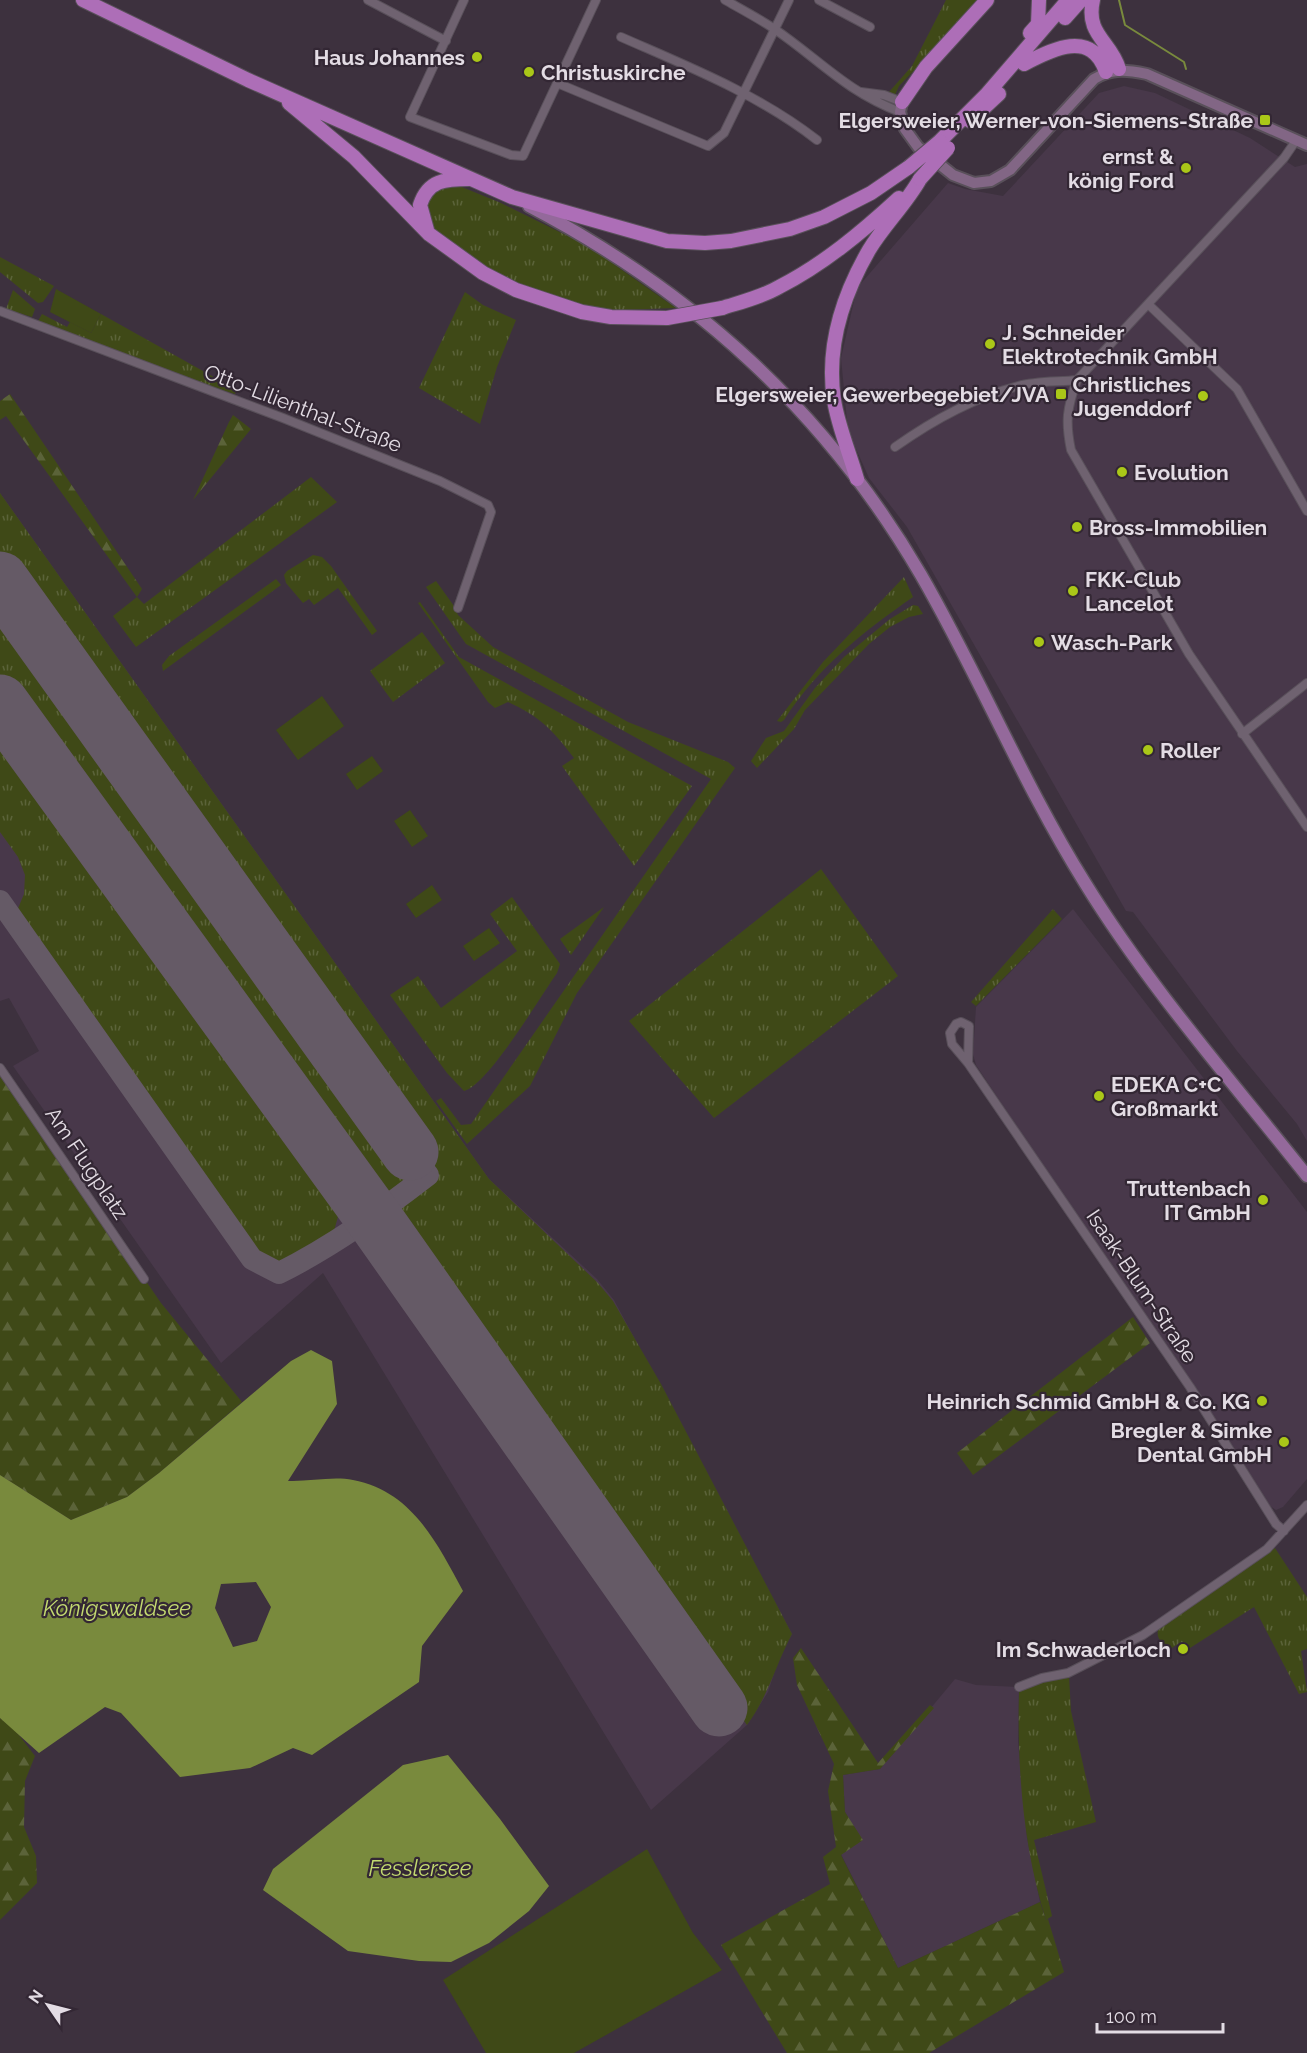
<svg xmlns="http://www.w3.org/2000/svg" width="1307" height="2053" viewBox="0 0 1307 2053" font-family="Raleway,sans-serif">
<defs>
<pattern id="grass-tufts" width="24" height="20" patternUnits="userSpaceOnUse" patternTransform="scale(1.5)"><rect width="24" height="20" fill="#3f4917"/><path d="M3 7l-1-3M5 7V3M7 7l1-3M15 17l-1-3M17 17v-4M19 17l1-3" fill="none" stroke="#5b6339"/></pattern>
<pattern id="forest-firs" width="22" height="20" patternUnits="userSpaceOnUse" patternTransform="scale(1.5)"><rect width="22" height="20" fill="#3f4917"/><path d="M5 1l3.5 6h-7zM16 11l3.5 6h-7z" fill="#5b6339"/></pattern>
</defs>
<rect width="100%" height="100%" fill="#3d313e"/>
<path fill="#48384a" d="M1124,86l31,7 95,45 45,29 12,-3v977l-10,-17 -60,-73 -104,-139 -7,-1 -219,-384 -38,-49 -21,-47 -7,-73 16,-70 91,-105 17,6 38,7 96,-103z
M0,493l489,686 108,100 17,21 178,334 -13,24 -11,34 -21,33 -96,85 -328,-537 -102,90 -208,-297 26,-15 -30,-53 -9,3z
M1073,909l234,303v267l-24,28 -7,3 -9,-6 -291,-439 -3,-11 3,-47z
M955,1679l21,6 43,2 -1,55 9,96 13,64 -142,66 -57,-114 21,-14 -17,-28 -2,-37 37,-6z"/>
<path fill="url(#grass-tufts)" d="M946,0h36l-83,86 -4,9 -6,-3 23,-26z
M452,183l49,20 87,43 88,62 -59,2 -44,-5 -43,-15 -48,-22 -43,-34 -9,-8 -6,-23 5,-11z
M0,257l54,29 -11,16 -5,1 -38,-31z
M13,290l22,19 -3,8 -26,-8z
M465,292l18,13 33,15 -19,47 -17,57 -61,-36z
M42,314l25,13 3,-5 21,11 10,-19 136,76 -2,4 -10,-3 -187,-70z
M311,477l26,25 -201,145 -23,-31 24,-19 7,7z
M0,493l489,686 109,104 15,18 48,83 131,250c-16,30 -24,63 -45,91l-253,-359 -494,-685z
M313,555l9,2 9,9 46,65 -5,4 -34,-47 -24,17 -5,-6 -6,4 -17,-20 -2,-8 3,-4z
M904,577l9,20c-50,35 -95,70 -129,123l-3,2 -4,-1 46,-59z
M276,579l5,6 -118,86 -1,-6 7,-9z
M436,581l18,25 4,9 35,32 135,75 100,40 7,6 -158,225 -47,93 -63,58 -31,-43 5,-3 20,27 10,-1 240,-345 -245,-135 -40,-57z
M420,602l39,55 233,129 -58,80 -72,-100 12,-8c-21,-28 -35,-42 -66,-56l-13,6 -7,-6 -70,-99z
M913,605l5,1 5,8 -14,3 -19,10 -21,17 -64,66 -11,19 -37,39 -6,-7 15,-23 18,-7 31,-43 29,-31 46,-38z
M422,632l23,31 -52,39 -23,-31z
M0,725l342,477 -8,29 -53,31 -25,-9 -242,-335 10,-24 1,-19 -7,-18 -18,-25z
M821,869l77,107 -184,142 -85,-97z
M512,897l48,67 -3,9c-17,24 -69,112 -93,118l-17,-18 -57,-78 28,-19 23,32 76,-57 -27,-37z
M604,907l-33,48 -11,-16z
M1053,909l9,10 -86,87 -5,-4z
M1275,1548l32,49v52l-6,2 6,41 -8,2 -45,-87 -64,41 -9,-6 -9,6c-8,-4 -16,-7 -14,-18z
M1069,1676l2,35 25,111 -62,18 18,76 -6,4c-23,-73 -29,-152 -27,-228l18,-9z"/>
<path fill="url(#forest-firs)" d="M10,394l132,195 -5,8 -131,-181 -6,4v-19z
M233,415l18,14 -58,71 36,-78z
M0,1068l161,235 81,99 -83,71 -32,24 -56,23 -71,-45z
M1133,1317l17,26 -177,132 -16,-22z
M801,1648l77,115 52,-58 4,3 -54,61 -37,6 2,37 18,28 -22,15 57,113 142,-66 6,18 2,-1 16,53 -135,81h-142l-66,-108 109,-61 -7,-27 13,-10 -8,-56 6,-27 -37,-79 -4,-27z
M0,1718l15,12 20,26 -10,25 -1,46 12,29 1,27 -37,37z"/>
<path fill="#3f4917" d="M56,289l45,25 -10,19 -41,-21z
M322,696l22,30 -46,34 -22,-30z
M372,756l11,15 -26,19 -11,-16z
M410,810l18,26 -16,11 -18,-26z
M432,885l10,15 -26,18 -10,-14z
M489,928l11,15 -26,18 -11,-15z
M647,1849l46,84 29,37 -148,83h-88l-43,-73z"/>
<path fill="#798a3d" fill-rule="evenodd" d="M311,1350l21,11 5,43 -49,77c20,1 44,-5 65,-1 59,11 84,63 110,111l-41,55 -3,36 -107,73 -19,-7 -43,20 -70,9 -59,-64 -16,-6 -66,46 -39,-35v-243l71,45 56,-23 32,-24 132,-112zM256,1582l15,25 -14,34 -24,6 -18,-39 6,-24z
M448,1755l52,64 49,67 -20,25 -40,32 -38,19 -32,-1 -71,-10 -85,-61 10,-21 130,-104z"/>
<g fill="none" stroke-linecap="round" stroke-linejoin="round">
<path stroke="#798a3d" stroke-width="2" d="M1119,0l6,25 59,37 2,7"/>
<path stroke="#655a66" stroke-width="22" d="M0,901l252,358 27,14c54,-27 101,-61 149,-98l-18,-23"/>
<path stroke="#655a66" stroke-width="57" d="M0,580l410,572
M0,703l373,514 346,491"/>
<defs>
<path id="street" d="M368,0l78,41
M464,0l-54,117 101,38 12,1 73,-156
M725,0c16,9 33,18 48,28 46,31 72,63 127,84
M819,0l51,27
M621,37c68,30 137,57 196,103
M557,83l151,63 16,-13 65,-133
M861,92l23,3 18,7
M1295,142l-11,16 -207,222c-10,28 -12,41 -6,70l118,204 118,173
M1149,305l88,84 70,122
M0,311l283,107 157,63 48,24 3,7 -33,96
M895,447c38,-27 77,-49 123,-61 18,-5 40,-4 59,-6
M1242,734l65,-51
M968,1063l1,-37 -8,-4 -5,2 -6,9 2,11 16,19 222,324 86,137 8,7
M0,1068l144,211
M1019,1687l23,-9 26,-5 75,-38 124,-86 40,-44"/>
<path id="secondary" d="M902,102l-2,10 5,17 13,18 35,28 21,8 17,-2 19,-11 84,-91c18,-11 33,-9 53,-5l160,71"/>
<path id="primary" d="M529,206c166,87 297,206 392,369 58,100 102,209 164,308 64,104 146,197 222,293"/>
<path id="highway" d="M83,0l165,80 264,117 155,44 38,2 26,-2 59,-12 34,-12 47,-24 38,-26
M1093,0c-8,35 18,41 26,69
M1065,18l16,-18
M1030,33l8,-9 1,-24
M1024,64c28,-15 68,-35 82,8
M902,102l24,-35 61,-67
M289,103l65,54 75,77 54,39 33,17 66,22 29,5 56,1
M970,121l29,-27
M940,141l46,-46 82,-95
M427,230l-7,-25c8,-25 25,-26 49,-26
M722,308c19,-6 40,-11 57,-21 45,-23 83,-55 120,-89
M857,479c-7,-25 -19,-53 -23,-79 -8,-53 9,-105 35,-150 15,-25 37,-46 51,-71"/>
</defs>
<use href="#street" stroke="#59505a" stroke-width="10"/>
<use href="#secondary" stroke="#59505a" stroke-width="14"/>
<use href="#primary" stroke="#59505a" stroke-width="15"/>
<use href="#highway" stroke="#59505a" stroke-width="16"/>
<use href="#street" stroke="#6f6270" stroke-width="8"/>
<use href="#secondary" stroke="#826685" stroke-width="10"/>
<use href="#primary" stroke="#94699b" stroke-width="12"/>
<use href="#highway" stroke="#ad6eb7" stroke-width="14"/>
<defs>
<path id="highway-bridge" d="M909,167l31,-26
M920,179l28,-31
M667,318l55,-10"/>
</defs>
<use href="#highway-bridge" stroke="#59505a" stroke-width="16" stroke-linecap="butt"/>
<use href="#highway-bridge" stroke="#ad6eb7" stroke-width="14"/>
</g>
<g fill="#aac718" stroke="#332734" stroke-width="2">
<circle cx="477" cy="57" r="6"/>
<circle cx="529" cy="72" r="6"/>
<rect x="1259" y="114" width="12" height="12" rx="3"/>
<circle cx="1186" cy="168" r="6"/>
<circle cx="990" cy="344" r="6"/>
<rect x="1055" y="388" width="12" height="12" rx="3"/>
<circle cx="1203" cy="396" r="6"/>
<circle cx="1122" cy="472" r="6"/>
<circle cx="1077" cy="527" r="6"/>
<circle cx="1073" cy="591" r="6"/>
<circle cx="1039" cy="642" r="6"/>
<circle cx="1148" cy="750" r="6"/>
<circle cx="1099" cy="1096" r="6"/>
<circle cx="1263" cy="1200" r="6"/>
<circle cx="1262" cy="1401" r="6"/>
<circle cx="1284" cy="1442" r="6"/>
<circle cx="1183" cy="1649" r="6"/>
</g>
<g text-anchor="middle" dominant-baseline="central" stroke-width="4.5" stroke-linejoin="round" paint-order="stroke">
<g font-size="21" font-weight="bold" fill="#e3dce4" stroke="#332734" text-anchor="end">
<text x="465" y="57">Haus Johannes</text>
<text x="541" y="72" text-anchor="start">Christuskirche</text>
<text x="1253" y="120">Elgersweier, Werner-von-Siemens-Straße</text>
<text x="1174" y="156">ernst &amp;<tspan x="1174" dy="24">könig Ford</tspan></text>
<text x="1002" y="332" text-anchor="start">J. Schneider<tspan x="1002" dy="24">Elektrotechnik GmbH</tspan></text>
<text x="1191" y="384">Christliches<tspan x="1191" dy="24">Jugenddorf</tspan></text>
<text x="1049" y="394">Elgersweier, Gewerbegebiet/JVA</text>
<text x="1134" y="472" text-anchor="start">Evolution</text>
<text x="1089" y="527" text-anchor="start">Bross-Immobilien</text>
<text x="1085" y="579" text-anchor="start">FKK-Club<tspan x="1085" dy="24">Lancelot</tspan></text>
<text x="1051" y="642" text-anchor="start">Wasch-Park</text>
<text x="1160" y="750" text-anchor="start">Roller</text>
<text x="1111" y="1084" text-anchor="start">EDEKA C+C<tspan x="1111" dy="24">Großmarkt</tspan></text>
<text x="1251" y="1188">Truttenbach<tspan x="1251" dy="24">IT GmbH</tspan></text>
<text x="1250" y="1401">Heinrich Schmid GmbH &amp; Co. KG</text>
<text x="1272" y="1430">Bregler &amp; Simke<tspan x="1272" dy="24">Dental GmbH</tspan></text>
<text x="1171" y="1649">Im Schwaderloch</text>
</g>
<g font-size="21" fill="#e3dce4" stroke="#332734">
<text transform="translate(303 408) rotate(21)">Otto-Lilienthal-Straße</text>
<text transform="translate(87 1163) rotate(56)">Am Flugplatz</text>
<text transform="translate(1142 1286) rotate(56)">Isaak-Blum-Straße</text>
</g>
<g font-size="22" font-style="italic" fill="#c3da70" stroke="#332734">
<text x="117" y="1608">Königswaldsee</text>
<text x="420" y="1868">Fesslersee</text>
</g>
</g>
<g transform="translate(48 2005) rotate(305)" stroke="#332734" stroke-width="4.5" paint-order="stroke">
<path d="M0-4.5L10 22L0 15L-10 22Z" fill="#e3dce4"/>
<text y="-9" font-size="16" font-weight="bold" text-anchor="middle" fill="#e3dce4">N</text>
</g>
<path d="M1097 2023v9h126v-9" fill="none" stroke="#e3dce4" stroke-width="3"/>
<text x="1106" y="2023" font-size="18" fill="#e3dce4" stroke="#332734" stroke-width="4.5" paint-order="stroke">100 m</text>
</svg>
